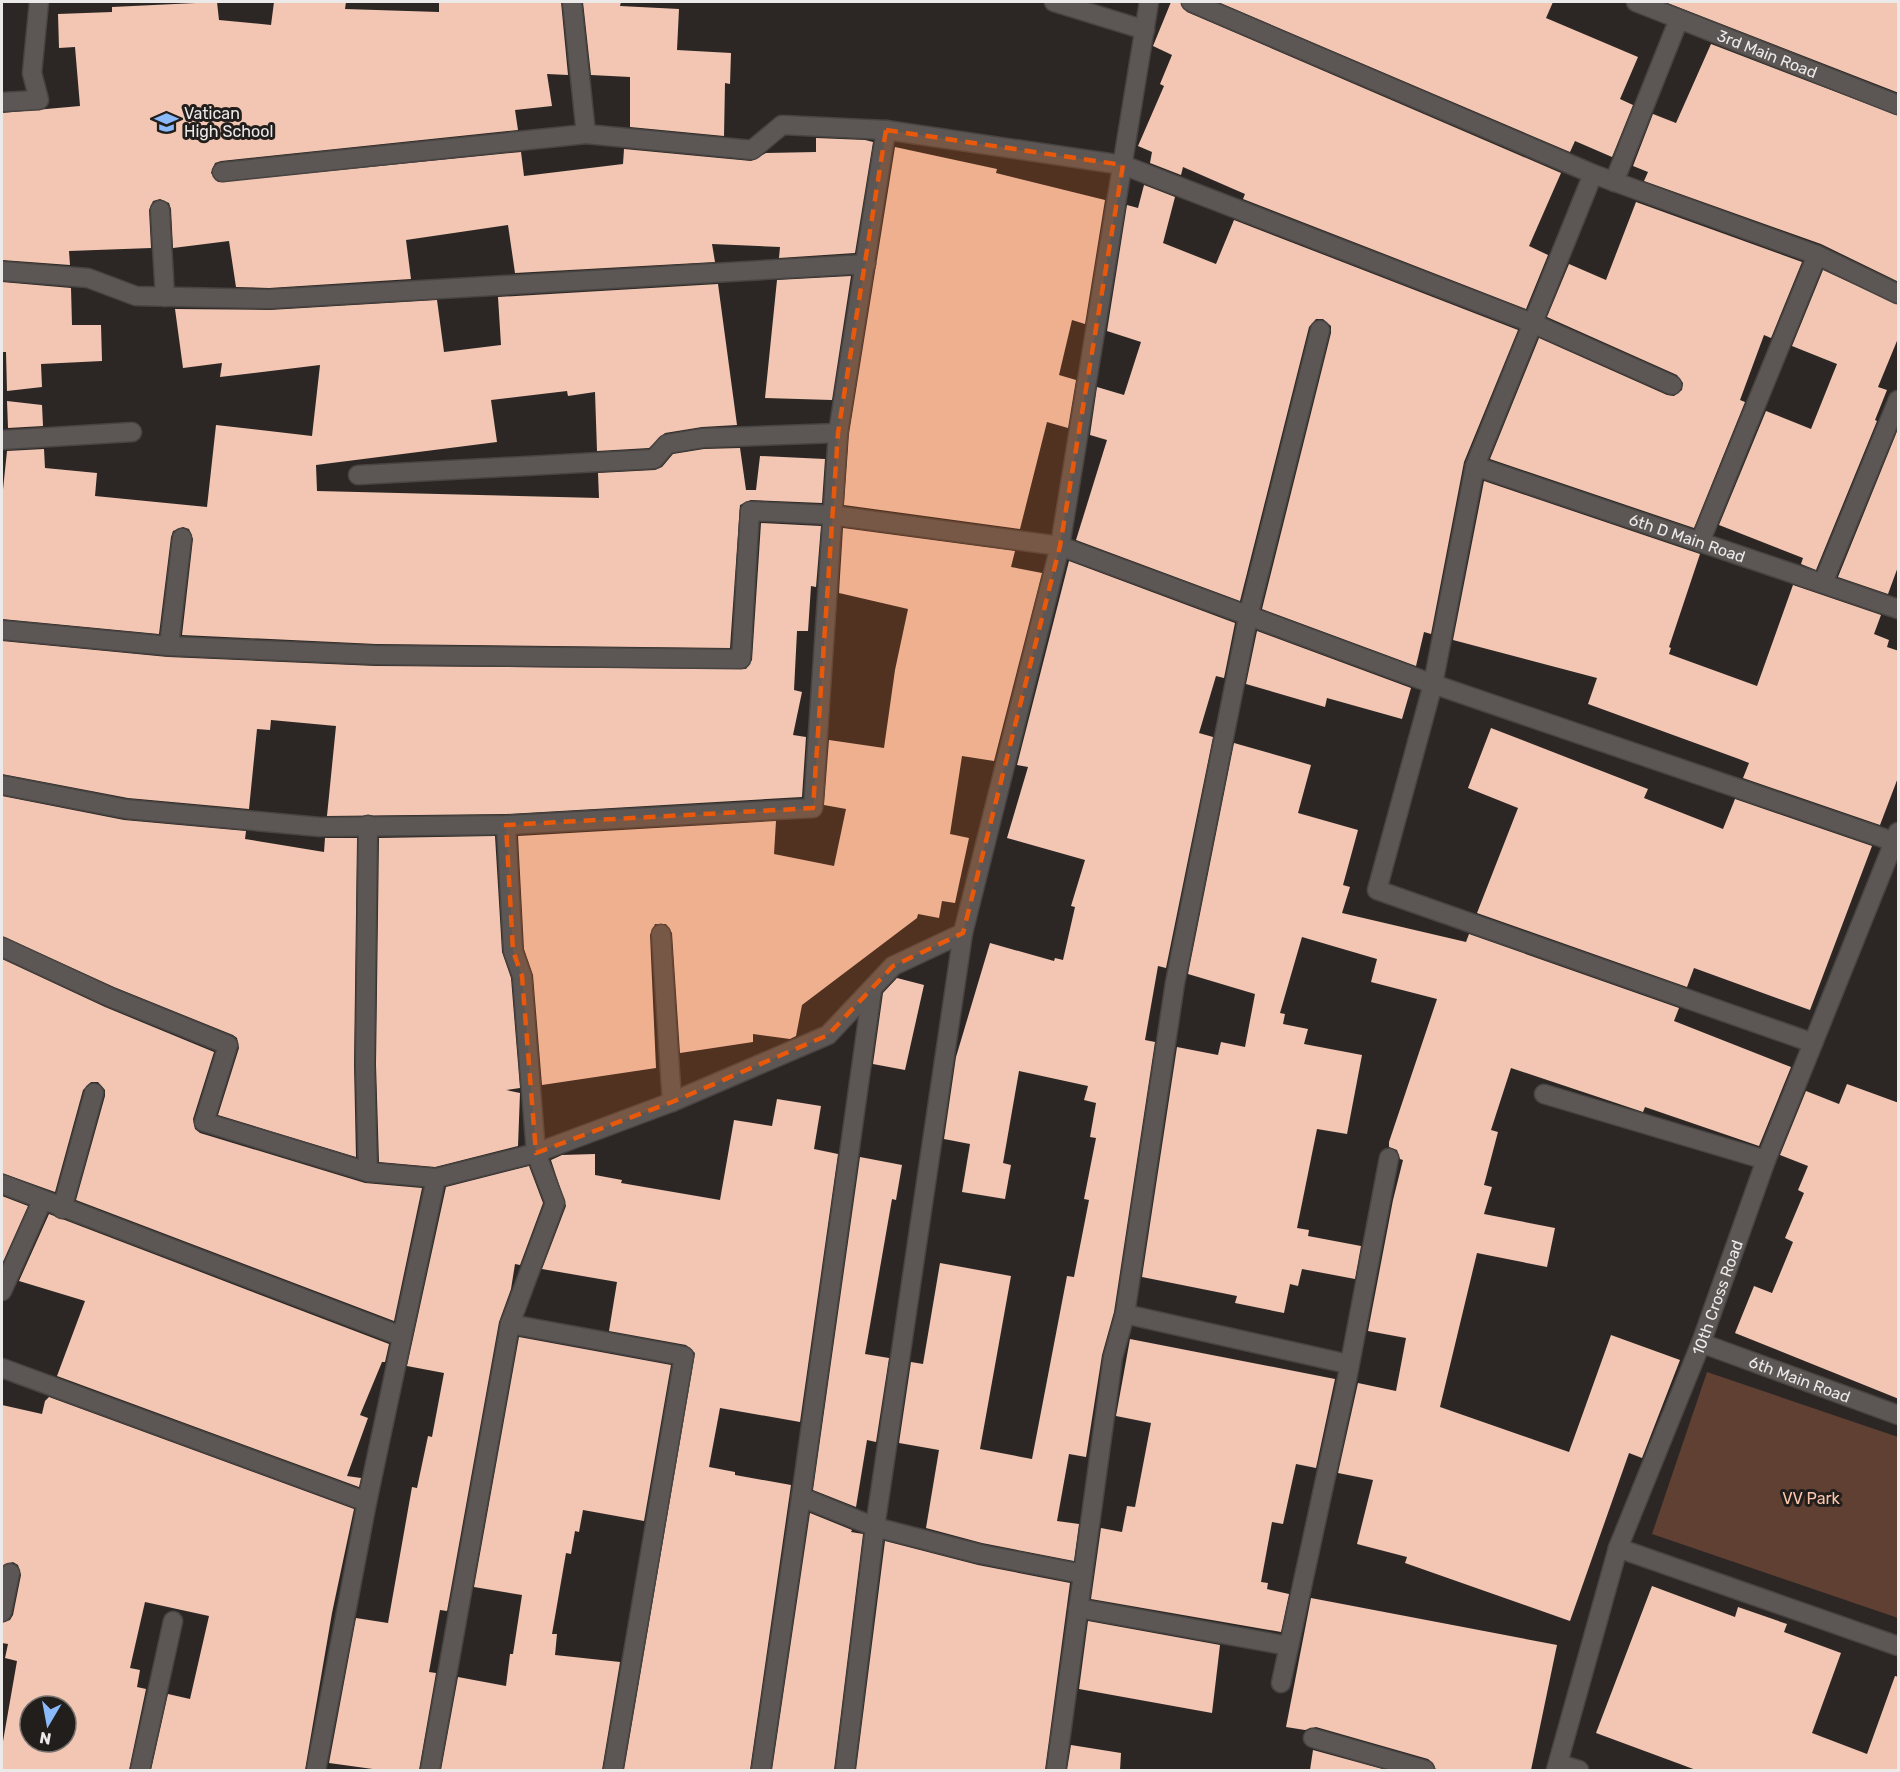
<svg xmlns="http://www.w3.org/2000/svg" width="1900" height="1772" viewBox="0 0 1900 1772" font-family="Rubik,sans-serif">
<rect width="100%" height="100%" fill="#2c2725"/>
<path fill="#5f4032" d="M1707,1372l191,65v181l-246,-84z"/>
<path fill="#f2c6b2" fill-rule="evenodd" d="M217,2l2,18 52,5 3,-23h72l-1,7 94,3v-10h122l7,73 -21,-1 5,32 -37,4 3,20 -297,31 -6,2 -4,10 7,9 303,-30 3,24 99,-12 1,-15 127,12 15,-8 50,-1v-14l49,2 8,2 -18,111 -76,5 1,-11 -68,-3 3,18 -200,11 -7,-48 -102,15 5,39 -142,9 -33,-1 -7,-46 -56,7 -2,-39 -2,-6 -9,-4 -7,2 -4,9 2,38 -82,3 1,14 -68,-5v-147l78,-7 -5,-59 -16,1 -1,-34 54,-2v-5z
M583,2h38l-1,4 59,3 -2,41 54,3 -1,31 -5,-1 -1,53 -94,-9v-50l-39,-2z
M1171,2h9l7,10 374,161 -32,73 19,9 -22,54 -283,-110 2,-5 -62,-27 -2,8 -31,-12 2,-11 -14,-6 26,-60 -4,-2 12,-29 -19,-9z
M1218,2h335l-7,16 92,39 -18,42 13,6 -21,52 -37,-16 -5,11z
M1665,2h234v91z
M1711,44l188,72v166l-78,-38 -177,-63 4,-9 -15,-6 20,-52 23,9z
M895,147l102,22 -1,4 109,27 -20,124 -13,-4 -13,55 17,5 -8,48 -21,-6 -27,107 -176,-24 5,-71z
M1144,185l31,12 -12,46 53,21 18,-44 284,110 -54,132 -33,172 -7,-2 -8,34 -154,-57 69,-276v-7l-8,-7h-7l-7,8 -69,274 -164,-61 31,-100 -17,-5 7,-48 27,8 17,-53 -34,-11 20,-126 11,3z
M1636,202l166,60 -31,76 -7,-3 -24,65 5,2 -51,126 -204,-69 49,-121 128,57 7,1 8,-6 1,-7 -6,-8 -130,-58 22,-53 37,16z
M1823,270l76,35v31l-21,51 9,3 -12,30 2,1 -61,149 -15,-6 2,-6 -84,-33 47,-114 45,18 26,-65 -45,-18z
M851,276l-19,124 -67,-2 12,-118z
M2,282l69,6 1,37h29l1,36 -61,3 1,23 -35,4 -1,-39h-4z
M718,284l19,141 -35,2 -37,6 -16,15 -52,3 -2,-59 -27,4 -1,-5 -76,9 6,42 -181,23 1,26 282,7 -1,-25 57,-3 7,-3 11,-13 31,-5 36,-1 6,42h10l4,-34 65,3 -3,44 -71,-3 -11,5 -10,143 -354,-4 -194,-9 11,-96 -4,-10 -6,-2 -10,4 -2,6 -12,97 -157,-15v-120l5,-48 37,-2 1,19 52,5 -2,23 112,11 9,-82 96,11 8,-71 -100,12 2,-14 -39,5 -8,-59 95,1 167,-10 7,52 57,-7 -3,-48z
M7,401l35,4 1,21 -35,2z
M1898,429l1,135 -11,30 -50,-17z
M1484,481l216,73 -31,93 2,1 -2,6 88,32 36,-101 88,30 -7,19 15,6 -2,7 12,4v124l-19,50 -137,-47 6,-15 -10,-4 -151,-55 9,-26 -144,-38z
M761,523l60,3 -5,61 -5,-1 -3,45h-11l-3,59 8,2 -9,43 13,2 -4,60 -296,17 -179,2 9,-90 -65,-6 -1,10 -13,-1 -8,80 -121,-11 -126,-24v-133l166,16 208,9 370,3 6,-9z
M843,528l172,23 -4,16 31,6 -48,188 -32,-5 -12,78 19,4 -14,65 -13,-2 -3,17 -21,-4 -1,4 -115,87 -6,31 -6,3 -37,-5v8l-73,11 -8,-120 -6,-9h-11l-5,11 6,133 -114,17 -9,-110 -9,-26 -6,-113 258,-15 -2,33 60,12 12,-57 -22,-4 5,-65 55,8 11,-78 13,-61 -69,-16z
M1069,561l166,62 -11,55 -8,-2 -17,57 14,4 -47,231 -8,-2 -13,74 10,2 -41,270 -12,43 -16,102 -17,-3 -12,67 22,3 -5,37 -92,-18 -56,-15 13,-78 -40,-7 12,-81 12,2 17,-101 71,13 -31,173 52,10 35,-183 7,1 15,-77 -5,-1 12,-61 -6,-1 6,-34 -12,-3 4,-14 -69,-15 -16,92 8,2 -6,34 -43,-7 8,-48 -26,-5 12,-82 34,-114 64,18 1,-3 8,2 12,-53 -4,-1 14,-46 -78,-22 21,-71 -11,-2z
M1257,631l154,57 -9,31 -75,-21 -2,9 -79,-23z
M1491,728l157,61 -4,9 79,31 12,-30 137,47 -62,164 -116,-42 -7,19 -210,-74 41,-105 -50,-20z
M1234,743l77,22 -13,48 60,17 -15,55 7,2 -8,26 124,29 3,-8 210,74 -5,13 117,46 -32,79 -114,-39 -2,5 -132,-44 -20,62 7,2 -14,53 8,2 -8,27 71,14 -8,39 -70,-14 -37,154 129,45 42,-117 69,25 -38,98 -13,-5 -59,168 -165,-58 2,-6 -50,-13 16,-64 -35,-7 20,-90 38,8 10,-53 -38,-7 25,-131 10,-40 -3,-1 -3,-9 -8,-3v-5l48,-143 -66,-17 6,-23 -75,-22 -22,76 5,1 -2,10 25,5 -4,15 58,11 -15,79 -30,-5 -20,99 12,2 -1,6 53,10 -6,33 -53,-10 -4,17 -8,-2 -6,29 -49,-10 2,-7 -95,-19 35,-230 41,8 3,-13 24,5 10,-53 -67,-20z
M2,796l122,24 122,11 -1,8 79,13 1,-14h32l-3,227 2,92 -138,-42 21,-67 -2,-10 -4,-3 -119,-48 -112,-51z
M495,836l7,116 9,26 9,110 -14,2 14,3 -2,53 -83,21 -56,-5 -3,-97 3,-227z
M2,959l103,48 109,45 -21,67 2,10 5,4 165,50 57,5 -28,133 -318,-121 29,-104v-6l-7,-8h-7l-8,8 -28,102 -53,-19z
M897,978l27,7 -19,85 -32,-6 10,-71z
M1847,1084l52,19v296l-164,-66 19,-47 18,7 21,-51 -8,-4 19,-45 -6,-3 10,-24 -28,-11 26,-64 33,13z
M777,1099l44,7 -7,43 24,5 -38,268 -80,-14 -11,59 26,5v3l56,10 -41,285h-126l71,-417 -9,-8 -77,-14 8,-49 -75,-13 24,-63 -15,-46 11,-5 33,-1v21l27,5 -1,3 99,17 14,-80 38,6z
M860,1157l42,8 -6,35 -4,-1 -27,155 24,4 -13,84 -9,-2 -11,67 -43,-17z
M529,1166l14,37 -23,62 -5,-1 -4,25 -12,33 -52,289 -7,-1 -11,62 7,1 -17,97h-39l-51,-7 27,-145 32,5 24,-136 5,1 11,-52 4,1 12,-64 -37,-7 39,-179z
M2,1196l26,10 -26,58z
M49,1214l340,130 -4,18h-3l-22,53 8,3 -21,58 14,2 -2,9 -302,-111 28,-75 -66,-20z
M519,1337l152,28 -27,156 -61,-11 -4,22 -4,-1 -4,23 -5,-1 -14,81h5l-2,21 65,7 -18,108h-161l17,-93 48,9 4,-32h3l9,-59 -48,-8z
M1130,1339l205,40 -19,89 -20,-4 -13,60 -11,-2 -11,60 7,1 -1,6 22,5 -8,38 -190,-33 10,-71 21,4 5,-26 8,1 16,-84 -35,-7z
M49,1397l305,112 -22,104 -27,157h-154l17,-76 22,5 19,-83 -64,-14 -15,66 10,2 -3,17 9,2 -17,81h-127v-23l15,-86 -12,-3 3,-14 -6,-1v-20l8,-3 3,-5 8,-40 -3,-10 -5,-3 -11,4v-161l40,9 3,-13zM30,1706h36v36h-36z
M810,1513l42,17 -1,2 12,2 -29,236h-62z
M885,1541l93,24 92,18 -25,187h-189z
M1652,1586l83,31 3,-10 49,17 -3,8 57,21 -29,80 55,21 28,-78 4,1v93h-203l-100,-37z
M1311,1598l246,47 -26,125h-95l-3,-7 -5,-4 -112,-32 -11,3 -19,-3z
M1088,1621l132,24 -8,68 -133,-24z
M1071,1745l50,8 -1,17h-53z
M1313,1750l73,20h-76z"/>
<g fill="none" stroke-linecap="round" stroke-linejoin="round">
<defs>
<g id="minor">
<path d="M1054,2l91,28"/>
<path d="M1191,2l402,172 224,81 81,39"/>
<path id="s1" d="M1636,2l262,103"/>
<path d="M2,102l37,-2 -7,-27 7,-71"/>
<path d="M586,134l166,16 30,-25 104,5"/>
<path d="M222,172l364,-38 -14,-132"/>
<path d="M1593,174l-118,292 -42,218 -56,206 436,153"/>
<path d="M1614,182l65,-163"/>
<path d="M160,210l5,87"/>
<path d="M2,271l86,7 48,18 133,3 597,-35"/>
<path d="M2,440l130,-8"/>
<path id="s2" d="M1475,466l423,143"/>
<path d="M358,475l296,-16 13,-15 36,-6 135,-5"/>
<path d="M1700,542l117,-287"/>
<path d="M1823,583l75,-183"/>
<path d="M2,630l167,16 207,9 365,4 9,-148 81,4 229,31 373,138 462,158"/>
<path d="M169,646l13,-108"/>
<path d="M2,785l124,24 194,18 186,-2 307,-17 25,-375 48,-303 237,35 409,158 140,62"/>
<path d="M368,825l-3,240 3,107 68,6"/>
<path d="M661,934l11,168"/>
<path d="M2,947l108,50 118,48 -24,77 164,50"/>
<path d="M872,990l-71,507 74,30 105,27 103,20"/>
<path d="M1544,1094l222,66"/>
<path d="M2,1184l399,152"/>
<path d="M62,1209l32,-116"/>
<path d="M2,1291l40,-90"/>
<path d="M1125,1314l223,50"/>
<path d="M510,1324l174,32 -71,414"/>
<path id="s3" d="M1701,1343l197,72"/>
<path d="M2,1368l365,134"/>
<path d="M1618,1548l280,98"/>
<path d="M1078,1608l211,38"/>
<path d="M2,1612l8,-39"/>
<path d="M1281,1683l66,-304 42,-221"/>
<path d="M1313,1738l112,32"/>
<path d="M1559,1764l20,6"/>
<path d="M140,1770l33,-149"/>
<path d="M316,1770l51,-268 69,-324 100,-25 136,-51 156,-67 65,-69 70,-33"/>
<path d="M430,1770l80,-446 45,-121 -19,-50 -14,-177 -9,-25 -7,-126"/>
<path d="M761,1770l40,-273"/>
<path d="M845,1770l30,-243 88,-594 97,-387 89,-544"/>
<path d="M1056,1770l57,-413 12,-43 50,-331 73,-366 72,-287"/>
<path id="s4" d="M1556,1770l62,-222 83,-205 65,-183 132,-328"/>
</g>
</defs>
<use href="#minor" stroke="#484442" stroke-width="21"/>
<use href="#minor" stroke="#5c5755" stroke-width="18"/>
</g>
<path fill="#e8590c" fill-opacity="0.2" stroke="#e8590c" stroke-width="4.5" stroke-dasharray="12 8" stroke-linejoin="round" d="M886,130l237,35 -63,381 -97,387 -70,33 -65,69 -156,67 -136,51 -14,-177 -9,-25 -7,-126 307,-17 25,-375z"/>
<defs>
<symbol id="school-bare" viewBox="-9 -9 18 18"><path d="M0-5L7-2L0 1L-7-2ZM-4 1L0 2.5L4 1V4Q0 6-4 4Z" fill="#8abafc" stroke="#221e1c" stroke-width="2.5" paint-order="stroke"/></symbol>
</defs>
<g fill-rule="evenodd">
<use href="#school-bare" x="150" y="106" width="33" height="33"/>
</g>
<g text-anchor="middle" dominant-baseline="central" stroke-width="6" stroke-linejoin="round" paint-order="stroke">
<g font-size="16" fill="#eceae8" stroke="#221e1c">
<text stroke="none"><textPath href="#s1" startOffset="141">3rd Main Road</textPath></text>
<text stroke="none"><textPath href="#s2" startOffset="224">6th D Main Road</textPath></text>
<text stroke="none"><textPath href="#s4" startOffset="500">10th Cross Road</textPath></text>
<text stroke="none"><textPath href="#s3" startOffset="105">6th Main Road</textPath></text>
</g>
<g font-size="16" fill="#eceae8" stroke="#221e1c" text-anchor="start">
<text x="184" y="113">Vatican<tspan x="184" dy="18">High School</tspan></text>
</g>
<g font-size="16" fill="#fcc7ae" stroke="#221e1c">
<text x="1811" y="1498">VV Park</text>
</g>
</g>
<rect width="1900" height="1772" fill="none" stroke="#eceae8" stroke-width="6"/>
<g transform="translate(48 1724) rotate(190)"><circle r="28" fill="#221e1c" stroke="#73706e" stroke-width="1.5"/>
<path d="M0-4.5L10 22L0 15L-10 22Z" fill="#8abafc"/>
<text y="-9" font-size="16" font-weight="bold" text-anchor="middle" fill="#eceae8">N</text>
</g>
</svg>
